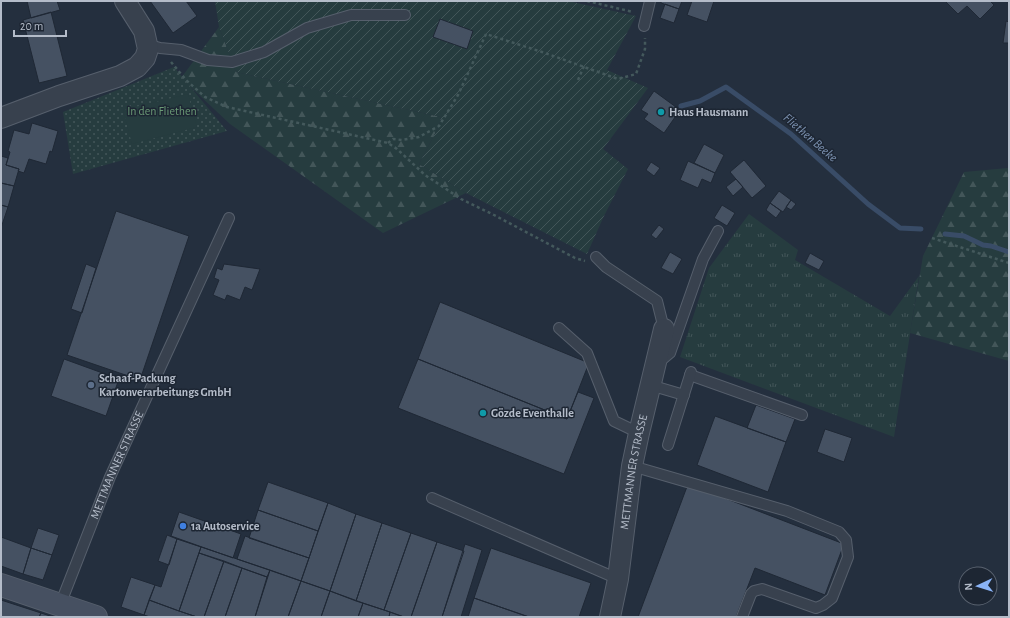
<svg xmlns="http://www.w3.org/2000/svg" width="1010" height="618" viewBox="0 0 1010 618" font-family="'Alegreya Sans',sans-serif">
<defs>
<pattern id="grass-tufts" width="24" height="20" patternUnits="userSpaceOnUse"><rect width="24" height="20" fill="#263c3f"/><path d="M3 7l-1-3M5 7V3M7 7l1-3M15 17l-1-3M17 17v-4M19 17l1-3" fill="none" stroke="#435659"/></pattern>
<pattern id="forest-firs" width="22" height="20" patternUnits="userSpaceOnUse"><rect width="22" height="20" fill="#263c3f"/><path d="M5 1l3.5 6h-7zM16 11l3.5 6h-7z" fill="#435659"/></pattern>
<pattern id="park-dots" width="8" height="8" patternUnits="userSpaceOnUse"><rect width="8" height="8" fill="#263c3f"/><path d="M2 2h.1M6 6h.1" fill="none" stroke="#435659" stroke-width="1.8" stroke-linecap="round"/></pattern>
<pattern id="garden-furrows" width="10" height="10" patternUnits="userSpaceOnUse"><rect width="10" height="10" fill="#263c3f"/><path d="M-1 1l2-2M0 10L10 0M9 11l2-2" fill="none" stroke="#435659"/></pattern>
</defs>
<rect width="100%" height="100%" fill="#242f3e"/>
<path fill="url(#grass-tufts)" d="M749,214l49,36 -3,10 95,56 29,-40 -25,161 -214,-80 29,-89z"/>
<path fill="url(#forest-firs)" d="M219,27l17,45 205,45 -2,9 -20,38 47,29 -83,40 -153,-109 -49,-46z
M1008,168l1,5v188l-99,-28 13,-77 41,-84z"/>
<path fill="url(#park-dots)" d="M174,67l53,64 -154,43 -10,-62z"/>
<path fill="url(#garden-furrows)" d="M215,1h353l68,15 -29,54 41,18 -45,61 25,20 -24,47 -17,38 -121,-61 -47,-29 20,-38 2,-9 -205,-45 -17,-45z"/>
<path fill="#263c3f" d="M188,94l9,33 -65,17 -9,-34z"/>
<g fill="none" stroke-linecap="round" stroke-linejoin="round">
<path stroke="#394c67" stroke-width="5" d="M681,106l19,-5 26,-14 65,47 77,70 32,24 21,1
M945,234l19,2 19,9 8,1 18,6"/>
</g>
<path fill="#455162" stroke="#1f2835" d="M27,1h30l3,9 -29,8z
M150,1h36l11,15 -24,17z
M661,1h21l-3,8 -18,-6z
M692,1h22l-7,21 -20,-7z
M945,1h45l4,4 -14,14 -13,-13 -9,8z
M665,4l14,5 -5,14 -14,-5z
M51,12l16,64 -28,7 -16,-63z
M440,19l33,12 -6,18 -34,-12z
M1006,21l3,1v21h-6z
M654,91l26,19 -16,23 -20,-14 4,-5 -7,-4z
M32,123l26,8 -6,21 -2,-1 -4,13 -17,-5 -5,14 -6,-2 1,-2 -13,-4 4,-13 -2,-1 6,-21 15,4z
M704,144l20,11 -9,18 -21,-10z
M1,156l7,2 -2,7 13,4 -5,17 -13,-3z
M744,160l22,26 -14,12 -22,-26z
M688,161l27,12 -4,10 -9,-4 -4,9 -18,-8z
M651,162l9,6 -6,8 -8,-6z
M736,179l7,8 -10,9 -7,-9z
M1,183l13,3 -6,21 -7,-2z
M779,191l12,9 -8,12 -13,-9z
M791,200l5,4 -5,6 -5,-3z
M770,203l11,8 -5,7 -10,-8z
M1,205l7,2 -7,21z
M722,205l13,8 -8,13 -13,-8z
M116,211l73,25 -49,144 -73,-25z
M659,225l5,4 -8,10 -5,-4z
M670,252l12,7 -9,15 -12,-6z
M810,253l14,8 -5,9 -14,-7z
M86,264l10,4 -14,45 -11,-4z
M224,264l36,5 -8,21 -7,-3 -5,13 -13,-5 -2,5 -12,-5 6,-15 -5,-2 3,-10 5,2z
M440,302l149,61 -22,56 -149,-60z
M64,359l55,20 -13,37 -55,-20z
M418,359l149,60 11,-27 16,6 -30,76 -166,-66z
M756,405l39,14 -9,23 -39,-14z
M715,416l71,26 -18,50 -71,-27z
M825,429l27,9 -8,24 -27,-10z
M268,482l60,21 -10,28 -60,-21z
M688,484l156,60 -19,51 -70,-27 -19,49h-98z
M328,503l28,11 -26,77 -29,-10z
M258,510l60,21 -9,27 -60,-20z
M179,512l62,22 -8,24 -62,-22z
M356,514l26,9 -26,78 -26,-10z
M382,523l29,10 -27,77 -28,-9z
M38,528l21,7 -7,20 -21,-7z
M411,533l26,9 -26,75h-7l-20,-7z
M167,535l10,4 -8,26 -11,-4z
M245,536l64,22 -8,23 -64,-22z
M1,537l30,11 -8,26 -22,-8z
M177,539l24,8 -22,64 -30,-11 6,-15 6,2z
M437,542l27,9 -22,66h-31z
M465,544l17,6 -21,67h-19z
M201,547l69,23 -3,7 -68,-24z
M31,548l21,7 -9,25 -20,-6z
M491,548l100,35 -12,34h-50l-55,-19z
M199,553l25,8 -20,56h-7l-18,-6z
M224,561l18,7 -17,49h-21z
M242,568l25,9 -12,40h-30z
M270,570l31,11 -13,36h-33z
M131,577l24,8 -11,30 -23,-8z
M301,581l29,10 -9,26h-33z
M330,591l33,12 -5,14h-37z
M474,598l55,19h-61z
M1,600l40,13 -2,4h-38z
M149,600l30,11 18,6h-47l-6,-2z
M363,603l27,9 -1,5h-31z
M390,612l14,5h-15z
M41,613l12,4h-14z"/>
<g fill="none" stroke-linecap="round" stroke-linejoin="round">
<defs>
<g id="lane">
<path d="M644,26l6,-25"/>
<path d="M146,44l14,4 21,2 27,10 24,2 32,-10 43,-24 44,-13h54"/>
<path d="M596,257l10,10 51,34 7,28"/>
<path d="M559,328l28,25 27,68 25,12"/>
<path d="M658,363l12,-10 33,-94 15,-28"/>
<path d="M690,375l112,40"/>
<path d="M650,385l34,10"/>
<path d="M668,445l23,-73"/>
<path d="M632,466l155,45 52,21 7,8 2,17 -16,41 -9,7 -7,3 -54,-19 -8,2 -3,3 -9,23"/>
<path d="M432,498l186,81"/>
<path id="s1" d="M60,605l50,-128 119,-259"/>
</g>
<g id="street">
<path d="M1,118l58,-22 61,-20 17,-9 8,-9 3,-9 -4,-18 -19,-30"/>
<path id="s2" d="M610,617l8,-38 14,-113 7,-33 25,-104"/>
</g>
<path id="secondary" d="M1,585l95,32"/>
</defs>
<use href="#lane" stroke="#565f6c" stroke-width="12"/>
<use href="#street" stroke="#565f6c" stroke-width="22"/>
<use href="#secondary" stroke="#565f6c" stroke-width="24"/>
<path stroke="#44595c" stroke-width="2.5" stroke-dasharray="3 3" stroke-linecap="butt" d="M587,1l46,11
M171,62l15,18 19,17 22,10 161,36 9,6 28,26 36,24 33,16 81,43 10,3
M578,80l6,-14
M388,143l5,-4 9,1 17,-3 20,-11 19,-31 28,-61 56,18 76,27 18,-5 9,-25v-11
M932,238l77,25"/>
<use href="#lane" stroke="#38414e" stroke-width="10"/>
<use href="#street" stroke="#38414e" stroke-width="20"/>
<use href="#secondary" stroke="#465061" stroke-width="22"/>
</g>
<g fill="#0f9aa8" stroke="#1d2633" stroke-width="1.5">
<circle cx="661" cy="112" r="4"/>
<circle cx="483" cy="413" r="4"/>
</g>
<circle fill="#5c6f8a" stroke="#1d2633" stroke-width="1.5" cx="91" cy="385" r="4"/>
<circle fill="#3f7fe0" stroke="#1d2633" stroke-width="1.5" cx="183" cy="526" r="4"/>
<g text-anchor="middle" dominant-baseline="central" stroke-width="3" stroke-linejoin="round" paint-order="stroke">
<g font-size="12" fill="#6b9a76" stroke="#1d2633">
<text x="162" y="111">In den Fliethen</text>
</g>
<g font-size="12" font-weight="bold" fill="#b4bcc9" stroke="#1d2633" text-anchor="start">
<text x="669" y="112">Haus Hausmann</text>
<text x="99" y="378">Schaaf-Packung<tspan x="99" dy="14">Kartonverarbeitungs GmbH</tspan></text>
<text x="491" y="413">Gözde Eventhalle</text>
<text x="191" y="526">1a Autoservice</text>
</g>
<g font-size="12" fill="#b4bcc9" stroke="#1d2633">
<text stroke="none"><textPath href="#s1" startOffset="151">METTMANNER STRASSE</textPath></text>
<text stroke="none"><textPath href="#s2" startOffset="147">METTMANNER STRASSE</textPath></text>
</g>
<g font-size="13" font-style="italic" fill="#7c92b1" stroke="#1d2633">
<text transform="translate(810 138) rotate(41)">Fliethen Beeke</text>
</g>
</g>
<rect width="1010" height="618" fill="none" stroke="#b4bcc9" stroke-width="4"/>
<g transform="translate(978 586) rotate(266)"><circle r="19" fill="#1d2633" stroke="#59626f"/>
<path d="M0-3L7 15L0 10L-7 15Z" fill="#8ab4f8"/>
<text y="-6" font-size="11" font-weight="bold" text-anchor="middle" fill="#b4bcc9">N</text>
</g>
<path d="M14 30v6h52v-6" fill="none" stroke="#b4bcc9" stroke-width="2"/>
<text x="20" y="30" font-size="12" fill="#b4bcc9" stroke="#1d2633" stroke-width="3" paint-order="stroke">20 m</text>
</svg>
